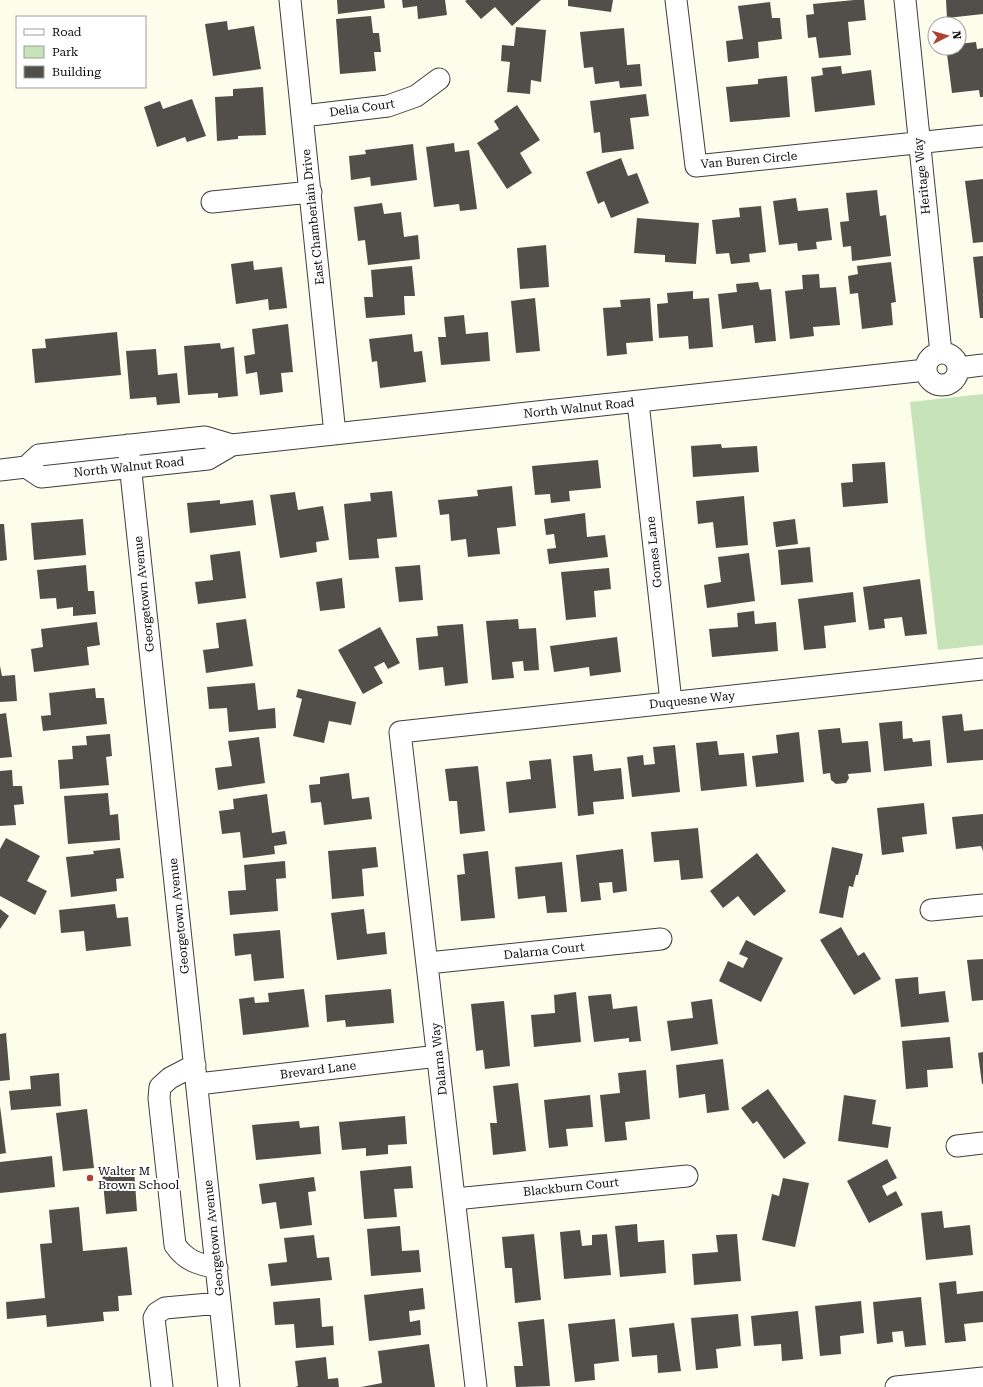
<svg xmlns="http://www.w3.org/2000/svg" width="983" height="1387" viewBox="0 0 983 1387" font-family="'Roboto Serif',serif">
<rect width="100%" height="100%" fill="#fdfdeb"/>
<path fill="#c7e3b9" d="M983,394v251l-45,5 -28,-248z"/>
<path fill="#524e49" d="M337,0h47l1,8 -47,6z
M402,0h43l2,15 -29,4 -1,-13 -14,2z
M467,0h74l-29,26 -17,-19 -14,12 -16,-18z
M568,0h45l-2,12 -43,-6z
M854,0h10l2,20 -18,2 3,33 -32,3 -3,-21 -8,1 -2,-23 8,-1 -1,-10z
M946,0h37v14l-36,4z
M770,2l2,16h8l2,21 -24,3 1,16 -31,4 -2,-21 17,-2 -5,-33z
M371,16l2,17h6l2,19h-7l2,19 -36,3 -4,-55z
M227,21l1,9 26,-4 7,43 -48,7 -8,-52z
M516,27l30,3 -5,52 -10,-2 -1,14 -23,-2 3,-30 -9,-1 1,-16 12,1z
M624,28l3,37 13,-1 2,22 -22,2 -1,-7 -24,3 -2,-17 -9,1 -4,-36z
M976,42l1,7 6,-1v49h-3l-1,-7 -27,3 -5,-39 12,-2v-8z
M841,66l1,8 29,-4 4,35 -60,7 -4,-35 12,-2 -1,-7z
M787,76l3,41 -60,5 -4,-35 32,-3v-5z
M263,87l3,48 -28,1v3l-21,2 -2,-44 18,-1v-7z
M646,94l3,22 -19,2 4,31 -32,4 -2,-21 -6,1 -4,-32z
M192,99l14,37 -19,6 -2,-5 -28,10 -13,-40 16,-6 3,8z
M517,105l23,35 -20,13 12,20 -25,16 -30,-46 22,-14 -5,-8z
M454,143l1,9 14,-2 8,59 -17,2 -1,-7 -25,3 -8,-60z
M413,144l4,36 -46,6 -1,-9 -19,3 -2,-24 17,-2 -1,-4z
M621,158l7,18 9,-3 12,30 -38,15 -7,-17 -6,3 -12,-32z
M983,179v63l-10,1 -8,-62z
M877,190l3,26 6,-1 5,41 -39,5 -1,-15 -8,1 -3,-25 9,-1 -3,-28z
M796,198l2,13 30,-3 4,32 -16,2 1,7 -19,2 -1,-8 -18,2 -6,-44z
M382,203l2,11 17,-2 3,25 14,-2 2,24 -52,6 -3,-25 -7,1 -4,-34z
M761,206l5,46 -17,2 1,8 -19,2 -2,-11 -13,1 -4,-34 28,-3 -1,-9z
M637,218l62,5 -3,41 -31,-2v-7l-31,-2z
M546,245l3,42 -29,2 -3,-41z
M983,256v62h-3l-7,-61z
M253,261l1,9 28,-3 5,41 -18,2 -1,-11 -32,5 -5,-40z
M891,262l5,40 -5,1 2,22 -31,4 -4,-36 -8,1 -2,-18 10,-2 -1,-8z
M412,266l3,30h-11l1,19 -39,3 -2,-21h9l-2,-27z
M819,274l1,14 16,-1 4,38 -27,2 1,9 -24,3 -5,-48 18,-2 -1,-14z
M758,282l2,8 11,-1 5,52 -21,2 -2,-18 -31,4 -4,-35 19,-2 -1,-8z
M693,291v8l16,-1 4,49 -24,2 -1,-13 -29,2 -2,-34 11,-1 -1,-10z
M535,298l5,53 -24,2 -5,-52z
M650,298l3,43 -27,2 1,11 -20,2 -4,-48 18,-1 -1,-7z
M464,315l2,19 22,-2 2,29 -49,4 -3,-28h8l-2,-20z
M288,324l5,48 -12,1 2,19 -23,3 -3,-23 -11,2 -2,-18 11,-2 -3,-25z
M117,332l4,43 -86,8 -3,-34 14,-1 -1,-9z
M412,334l2,18 8,-1 4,31 -46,6 -3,-27 -5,1 -3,-23z
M220,343l1,6 13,-2 4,49 -20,2v-5l-30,2 -4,-49z
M156,349l2,26 19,-2 3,30 -23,2 -1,-8 -26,2 -4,-48z
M721,444l1,4 35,-2 2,26 -66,5 -2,-31z
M598,460l3,28 -32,3 1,10 -19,2 -1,-9 -15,1 -3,-29z
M885,462l3,41 -45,4 -2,-24 12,-1 -1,-18z
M512,486l4,40 -19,2 3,26 -32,3 -2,-18 -15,2 -2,-27 -9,1 -2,-15 40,-4 -1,-6z
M392,491l5,46 -20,2 2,19 -30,2 -5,-56 27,-3 -1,-8z
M295,492l3,18 25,-4 6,34 -13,2 1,10 -37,6 -10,-63z
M744,496l4,49 -32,3 -3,-26 -15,2 -2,-23z
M220,500v4l33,-4 3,25 -66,8 -3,-30z
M585,513l2,24 18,-2 3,22 -59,7 -2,-15 9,-1 -2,-14 -8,1 -2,-16z
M83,519l3,36 -52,5 -3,-37z
M795,519l3,25 -22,3 -3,-25z
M0,524h4l3,36 -7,1z
M810,547l3,35 -32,3 -3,-35z
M240,551l6,47 -48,6 -3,-22 18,-2 -3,-25z
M749,553l6,48 -48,7 -3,-23 17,-3 -3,-25z
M86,565l2,26h6l2,23 -23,2v-9l-16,2 -1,-11 -16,1 -3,-29z
M420,565l3,35 -24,2 -4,-35z
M609,568l2,21 -17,2 2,26 -30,3 -5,-48z
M342,578l3,30 -25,3 -4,-29z
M920,579l7,55 -22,2 -3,-19 -18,2 1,9 -16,2 -6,-43z
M853,592l3,30 -32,4 2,22 -22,2 -6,-51z
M754,611l1,13 21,-2 2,29 -66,6 -3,-28 29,-2 -1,-14z
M246,619l7,47 -47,7 -3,-23 16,-2 -3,-25z
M518,619l1,10 17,-1 3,42 -15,1 -1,-10 -11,1 2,16 -22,2 -6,-59z
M97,622l3,23 -13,2 2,18 -55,7 -3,-23 12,-2 -2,-18z
M463,624l5,59 -23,3 -2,-19 -24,3 -3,-32 22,-2 -1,-10z
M380,627l20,36 -12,6 -4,-7 -10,5 9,16 -20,11 -25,-44z
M617,637l4,35 -31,4 -1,-9 -35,5 -4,-26z
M0,666l2,10 13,-1 2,26 -17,1z
M255,683l3,27 17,-2 1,20 -47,4 -2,-24 -18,1 -2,-22z
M95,688l1,10h8l3,26 -64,7 -2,-15 10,-1 -2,-22z
M298,689l58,13 -5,23 -22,-4 -5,22 -31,-7 9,-37 -6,-2z
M6,713l6,44 -12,1v-44z
M962,714l2,17 19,-2v31l-36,3 -5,-47z
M902,721l1,18 9,-1 1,4 17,-2 2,26 -48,5 -5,-48z
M840,728l2,15 26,-2 3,31 -23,2 1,4 -3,5 -10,1 -5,-4 -1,-7 -7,1 -5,-44z
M799,732l5,50 -48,5 -4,-31 26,-3 -2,-18z
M110,734l2,22 -6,1 3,28 -49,4 -2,-29 15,-1 -1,-13 15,-1 -1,-9z
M259,737l6,46 -47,7 -3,-22 17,-2 -4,-25z
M717,741l2,14 25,-2 3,33 -46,5 -5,-48z
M675,745l5,47 -48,5 -5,-40 16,-2 1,10 11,-1 -2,-17z
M592,754l2,17 27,-3 3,31 -31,3 1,12 -16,2 -5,-60z
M551,759l5,49 -47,5 -3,-31 25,-3 -2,-18z
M478,766l7,65 -25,3 -3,-33h-8l-4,-32z
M12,770l1,16h9l2,18 -10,1 2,20 -16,1v-55z
M349,773l3,26 17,-2 3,22 -48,6 -3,-23 -10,1 -2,-18 11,-1v-7z
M108,793l2,22 8,-1 2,26 -52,4 -4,-48z
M267,794l5,39 13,-2 2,13 -13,2 1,8 -32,4 -3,-26 -18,2 -3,-23 15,-2 -1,-10z
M924,803l3,31 -25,3 2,15 -22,3 -5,-47z
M983,814v37l-2,-5 -25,3 -4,-32z
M698,828l5,50 -22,2 -2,-20 -25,2 -3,-30z
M6,838l34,18 -13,25 20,10 -12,24 -35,-19v-47z
M376,847l2,20 -16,2 2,27 -32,3 -4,-48z
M832,847l31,7 -5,21h-2l-3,12 -4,-1 -6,32 -24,-5z
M120,848l4,30 -8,1 1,12 -46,6 -5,-40 28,-3 -1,-3z
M623,849l4,42 -14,2 -1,-11 -13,1 2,17 -20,2 -5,-47z
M488,851l7,67 -34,3 -4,-46 8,-1 -2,-20z
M757,853l29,38 -32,25 -16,-20 -15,12 -13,-17z
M285,861l1,17 -10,1 2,32 -48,4 -2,-24 18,-1 -2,-25z
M562,862l5,50 -20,1 -2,-17 -27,3 -3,-32z
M115,904l2,14 11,-1 3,29 -45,5 -2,-20 -23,2 -2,-23z
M0,909l9,7 -9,13z
M364,909l3,25 18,-2 2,22 -50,6 -6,-47z
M841,927l17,29 6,-4 17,27 -27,16 -34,-55z
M280,930l4,48 -30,3 -3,-27 -16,2 -2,-22z
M746,940l37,18 -22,44 -42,-21 9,-20 15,7 5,-10 -9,-4z
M983,959v41l-11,1 -5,-41z
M918,977l1,17 26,-3 4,31 -48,5 -6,-48z
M304,989l5,38 -66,8 -4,-36 15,-2 1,6 14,-1 -1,-9z
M391,989l3,34 -48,4 -1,-7 -18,2 -2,-27z
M576,992l5,50 -47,5 -3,-32 24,-2 -1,-18z
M611,994l2,15 24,-3 4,35 -12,1v-4l-35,4 -6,-46z
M712,999l6,45 -47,7 -4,-30 26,-3 -2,-16z
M504,1001l6,65 -25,3 -2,-19 -7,1 -5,-47z
M6,1033l4,47 -10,1v-47z
M950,1037l3,31 -26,2 1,17 -22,2 -4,-48z
M983,1052v32h-1l-4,-31z
M723,1059l6,51 -22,3 -2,-19 -26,4 -3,-33z
M646,1070l4,49 -25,3 2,18 -22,2 -5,-47 20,-2 -2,-20z
M59,1073l2,33 -50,4 -2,-19 22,-2 -1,-13z
M518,1083l8,68 -33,4 -3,-32h7l-4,-37z
M768,1089l38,54 -22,16 -27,-38 -4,3 -12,-16z
M590,1095l3,32 -27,2 2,17 -19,2 -5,-48z
M844,1095l32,5 -4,24 19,3 -3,21 -50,-7z
M0,1106l6,47 -6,1z
M87,1109l7,59 -31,3 -7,-58z
M405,1116l2,28 -19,1v9l-22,2v-8l-24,2 -3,-28z
M299,1121l1,7 19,-2 2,28 -65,6 -4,-35z
M52,1156l3,31 -55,6v-31z
M887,1159l10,19 -15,8 5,10 9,-5 7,14 -34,18 -22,-42z
M411,1166l2,22 -19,1 3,28 -33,2 -4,-48z
M134,1169l3,42 -31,3 -4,-42z
M314,1177l2,14 -8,1 4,33 -32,4 -4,-27 -14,2 -3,-20z
M783,1178l26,5 -14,64 -33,-7 10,-46 7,2z
M79,1207l4,44 44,-4 5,48 -14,1 1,15 -16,1 1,9 -57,6 -1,-12 -39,4 -1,-17 39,-4 -5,-54 12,-1 -3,-33z
M942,1211l2,17 26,-3 3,30 -47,5 -5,-47z
M637,1224l1,18 26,-2 2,33 -46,4 -5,-51z
M400,1226l2,25 17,-1 2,22 -50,4 -4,-47z
M580,1230l2,16 10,-1v-10l15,-1 4,41 -47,4 -4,-47z
M534,1234l7,66 -26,3 -3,-35h-7l-3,-31z
M737,1234l4,47 -47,4 -2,-31 26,-2 -2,-17z
M314,1235l3,23 12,-1 3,23 -61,6 -3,-22 19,-2 -3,-24z
M956,1281l1,13 26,-3v31l-19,2 2,17 -21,2 -6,-60z
M423,1288l2,21 -16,2 1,11 10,-2 1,15 -52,6 -5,-46z
M921,1297l5,48 -21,2 -2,-16 -11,1 1,10 -16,2 -4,-42z
M320,1298l2,29 11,-1 1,19 -38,3 -2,-24 -19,1 -2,-23z
M861,1301l3,32 -24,3 1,18 -21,2 -5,-50z
M798,1311l5,48 -21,2 -1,-17 -27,2 -3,-30z
M738,1314l3,32 -25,3 2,19 -22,2 -5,-52z
M544,1319l6,67 -34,1 -2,-21h9l-5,-44z
M615,1319l4,42 -25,3 1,16 -20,2 -7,-58z
M674,1323l7,48 -23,2 -1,-18 -25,2 -3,-29z
M429,1344l6,43h-74l21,-4 -4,-32z
M326,1357l2,22 10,-1 1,9h-44l3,-1 -3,-25z"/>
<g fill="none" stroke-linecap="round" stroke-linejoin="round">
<defs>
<path id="minor" d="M290,0l45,434
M676,0l20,166 287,-30
M905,0l36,353
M303,116l85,-10 28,-10 23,-17
M212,202l99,-10
M926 369a16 16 0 1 1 32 0a16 16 0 1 1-32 0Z
M958,368l25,-3
M638,402l33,300
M128,445l101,942
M26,467l15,10 167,-18 24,-14
M0,470l26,-3 13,-12 166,-18 27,8 694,-75
M931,910l52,-5
M428,963l233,-24
M195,1065l-25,13 -10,9 -1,11 16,147c11,16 23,19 42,23
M198,1084l240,-28
M957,1146l26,-3
M455,1199l232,-23
M162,1387l-8,-69 3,-5 8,-5 55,-5
M476,1387l-76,-655 583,-63
M896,1387l87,-9"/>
</defs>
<use href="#minor" stroke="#3e3e3e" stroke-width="23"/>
<use href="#minor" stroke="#fff" stroke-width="21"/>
</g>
<circle fill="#ac4232" stroke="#fff" stroke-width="1.5" cx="90" cy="1178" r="4"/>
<g text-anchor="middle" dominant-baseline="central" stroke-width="4" stroke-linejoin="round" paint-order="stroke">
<g font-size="12" fill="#0b0b0b" stroke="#fff">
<text transform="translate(362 108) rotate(-8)">Delia Court</text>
<text transform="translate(749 160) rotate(-5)">Van Buren Circle</text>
<text transform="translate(922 176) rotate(-96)">Heritage Way</text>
<text transform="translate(313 217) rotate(-96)">East Chamberlain Drive</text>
<text transform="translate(579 408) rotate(-6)">North Walnut Road</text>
<text transform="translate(129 467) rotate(-6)">North Walnut Road</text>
<text transform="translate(654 552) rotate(-96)">Gomes Lane</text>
<text transform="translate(144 594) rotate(-96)">Georgetown Avenue</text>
<text transform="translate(692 700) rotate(-6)">Duquesne Way</text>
<text transform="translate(179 916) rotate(-96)">Georgetown Avenue</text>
<text transform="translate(544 951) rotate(-6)">Dalarna Court</text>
<text transform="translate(439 1059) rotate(-96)">Dalarna Way</text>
<text transform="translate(318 1070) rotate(-7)">Brevard Lane</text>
<text transform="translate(571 1187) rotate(-6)">Blackburn Court</text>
<text transform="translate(214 1238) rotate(-96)">Georgetown Avenue</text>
</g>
<g font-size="12" fill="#0b0b0b" stroke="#fff" text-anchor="start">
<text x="98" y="1171">Walter M<tspan x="98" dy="14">Brown School</tspan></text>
</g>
</g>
<rect x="16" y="16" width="130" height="72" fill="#ffffff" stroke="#9d9d9d"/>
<rect x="24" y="29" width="20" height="6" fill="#ffffff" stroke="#9d9d9d"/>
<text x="52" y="36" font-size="12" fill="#0b0b0b">Road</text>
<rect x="24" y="46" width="20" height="12" fill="#c7e3b9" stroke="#9d9d9d"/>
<text x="52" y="56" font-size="12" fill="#0b0b0b">Park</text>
<rect x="24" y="66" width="20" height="12" fill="#524e49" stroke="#9d9d9d"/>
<text x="52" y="76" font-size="12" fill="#0b0b0b">Building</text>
<g transform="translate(947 36) rotate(84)"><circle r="19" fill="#ffffff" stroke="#9d9d9d"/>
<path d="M0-3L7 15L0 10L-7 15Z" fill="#ac4232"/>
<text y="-6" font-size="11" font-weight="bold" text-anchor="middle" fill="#0b0b0b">N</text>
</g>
</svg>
